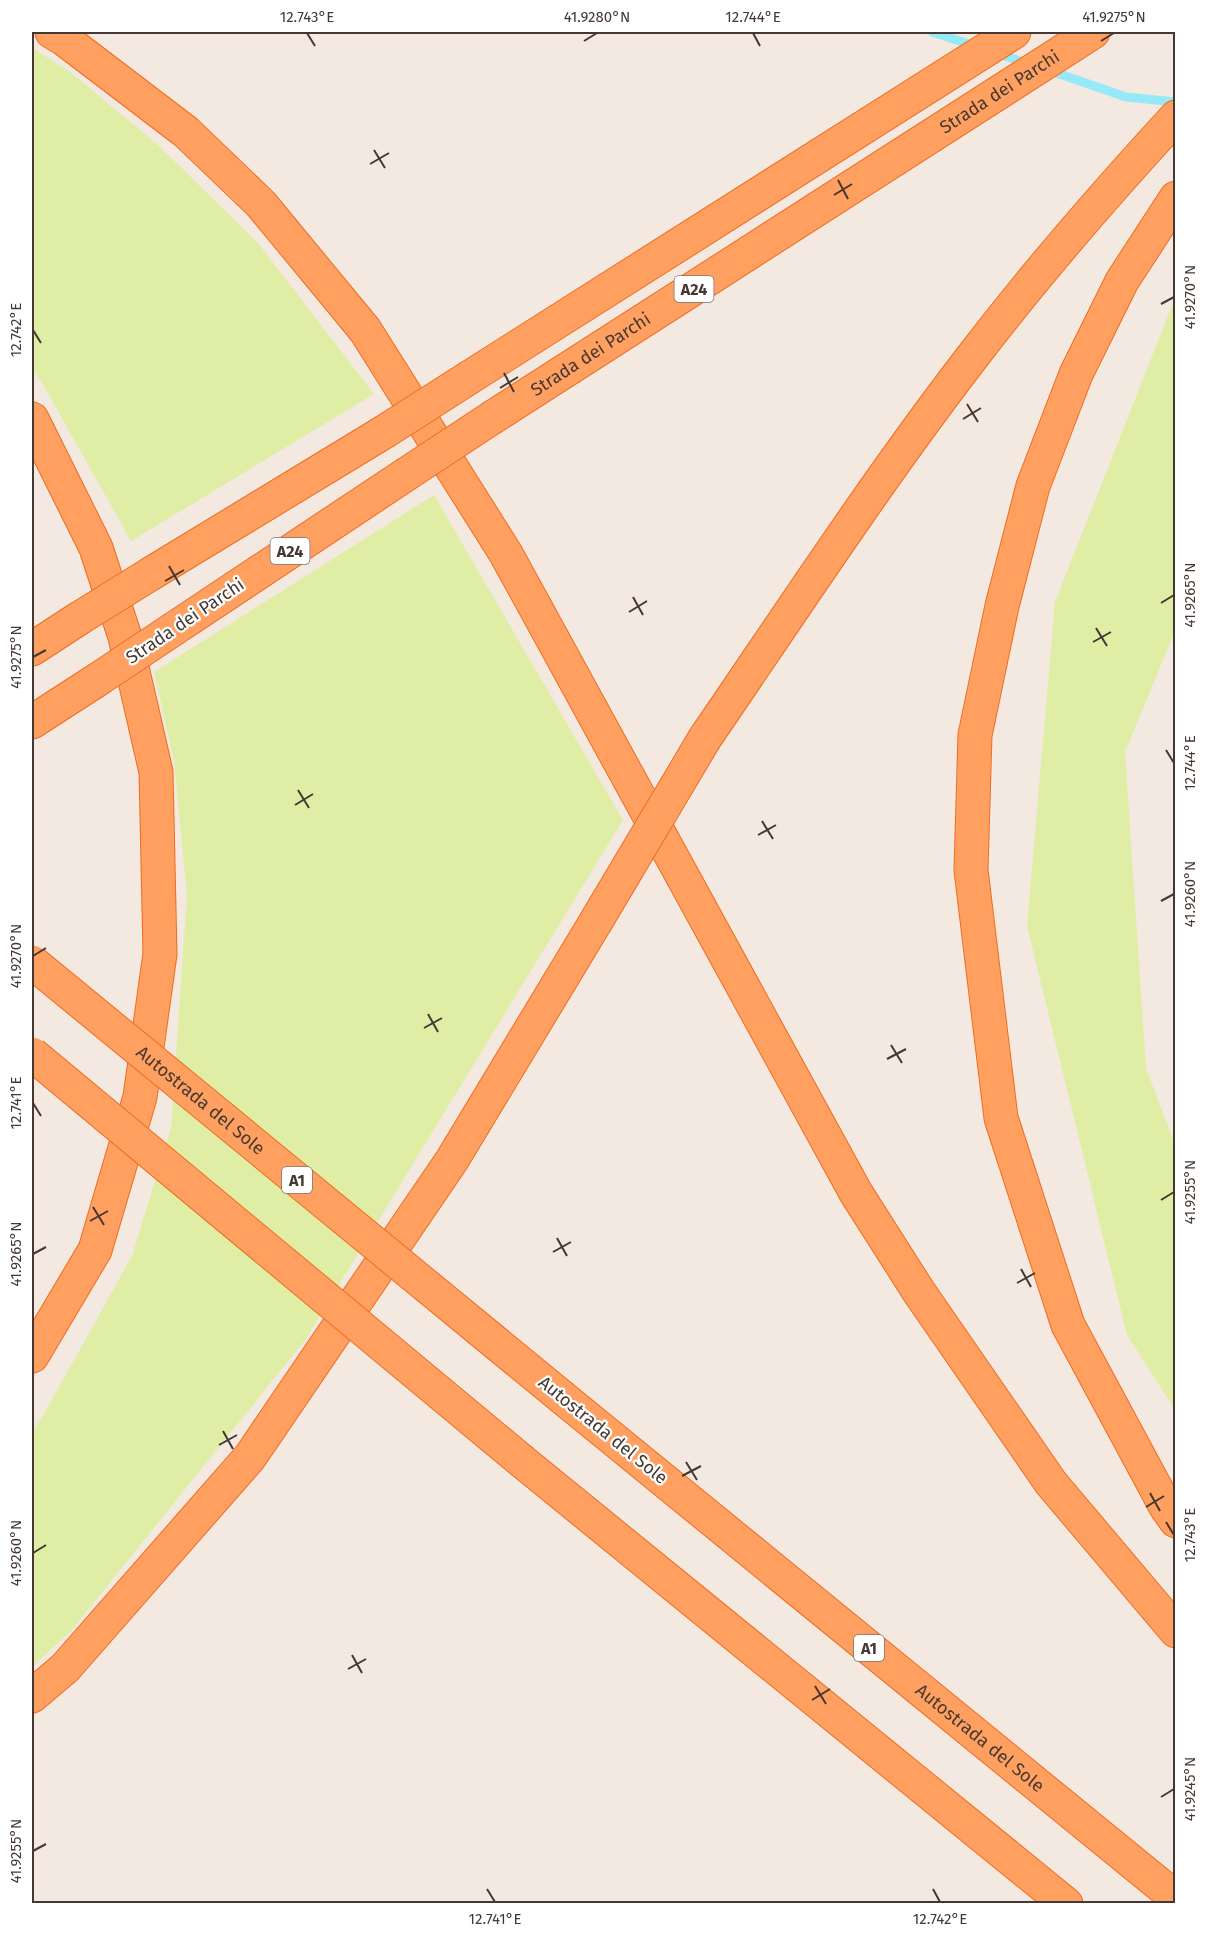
<svg xmlns="http://www.w3.org/2000/svg" width="1207" height="1935" viewBox="0 0 1207 1935" font-family="'Fira Sans',sans-serif">
<rect width="100%" height="100%" fill="#f3e9e1"/>
<path fill="#dfeda5" d="M32,48l37,23 89,74 100,98 116,151 -243,147 -86,-153 -13,-21z
M1175,298v333l-50,121 21,316 29,77v265l-48,-75 -100,-409 28,-324z
M434,495l189,325 -317,519 -235,292 -39,36v-236l8,-10 92,-165 39,-128 16,-232 -13,-135 -20,-89z"/>
<g fill="none" stroke-linecap="round" stroke-linejoin="round">
<path stroke="#96eaf8" stroke-width="9" d="M932,32l46,15
M996,53l33,11
M1048,70l78,27 50,5"/>
<defs>
<g id="highway">
<path d="M52,32l12,7 122,93 75,72 104,126 141,224 350,639 63,99 132,191 125,148"/>
<path d="M1176,198l-54,83 -46,93 -43,112 -31,120 -27,129 -4,135 30,248 67,207 98,182 10,14"/>
<path d="M470,377l544,-345"/>
<path id="s1" d="M493,417l600,-385"/>
<path d="M32,419l64,129 29,89 31,135 4,182 -20,143 -45,153 -63,106"/>
<path d="M152,573l232,-141"/>
<path d="M175,628l230,-153"/>
<path d="M32,649l46,-30"/>
<path d="M32,722l65,-42"/>
<path d="M705,738c89,-130 175,-262 271,-386 63,-82 130,-159 200,-235"/>
<path id="s2" d="M563,1398l613,500"/>
<path d="M523,1462l543,442"/>
<path d="M32,1696l33,-28 185,-211 202,-297 143,-237"/>
</g>
</defs>
<use href="#highway" stroke="#ee6c20" stroke-width="35"/>
<use href="#highway" stroke="#ffa060" stroke-width="33"/>
<defs>
<g id="highway-bridge">
<path d="M384,432l86,-55"/>
<path d="M405,475l88,-58"/>
<path d="M78,619l74,-46"/>
<path d="M97,680l78,-52"/>
<path d="M595,923l110,-185"/>
<path id="s3" d="M32,962l531,436"/>
<path d="M32,1054l491,408"/>
</g>
</defs>
<use href="#highway-bridge" stroke="#ee6c20" stroke-width="35" stroke-linecap="butt"/>
<use href="#highway-bridge" stroke="#ffa060" stroke-width="33"/>
</g>
<path fill="none" stroke="#453832" stroke-width="2" d="M307,33l8,13M753,33l7,13M584,41l13,-8M1101,41l13,-8M374,150l11,18M370,164l19,-11M838,180l10,19M834,195l18,-11M1161,304l13,-7M33,330l8,13M504,373l10,19M500,388l18,-11M967,404l11,18M963,419l18,-11M169,566l11,19M165,581l19,-11M633,597l10,18M1161,603l13,-8M629,612l18,-11M1096,628l11,18M1093,642l18,-10M33,657l13,-7M1166,750l8,13M298,790l11,18M295,805l18,-11M762,821l11,18M758,835l18,-10M1161,901l13,-7M33,956l13,-8M428,1014l10,18M424,1028l18,-10M891,1045l11,18M887,1059l19,-10M33,1103l8,13M1161,1200l13,-8M93,1207l11,18M90,1221l18,-10M557,1238l10,18M553,1252l18,-10M33,1254l13,-7M1021,1269l10,18M1017,1283l18,-10M223,1431l10,18M219,1445l18,-10M686,1462l11,18M682,1476l19,-10M1150,1493l10,18M1146,1507l18,-11M1166,1522l8,13M33,1553l13,-8M352,1655l10,18M348,1669l18,-10M815,1686l11,18M812,1700l18,-11M1161,1797l13,-8M33,1851l13,-7M487,1889l8,13M933,1889l7,13"/>
<g text-anchor="middle" dominant-baseline="central" stroke-width="4.5" stroke-linejoin="round" paint-order="stroke">
<g fill="#fff" stroke="#7d7470" stroke-width="1.5">
<rect x="674.5" y="276" width="39" height="26" rx="4.5"/>
<rect x="270.5" y="538" width="39" height="26" rx="4.5"/>
<rect x="282" y="1167" width="30" height="26" rx="4.5"/>
<rect x="854" y="1635" width="30" height="26" rx="4.5"/>
</g>
<g font-size="16" font-weight="bold" fill="#453832">
<text x="694" y="289">A24</text>
<text x="290" y="551">A24</text>
<text x="297" y="1180">A1</text>
<text x="869" y="1648">A1</text>
</g>
<g font-size="18" fill="#453832" stroke="#fff">
<text stroke="none"><textPath href="#s1" startOffset="602">Strada dei Parchi</textPath></text>
<text stroke="none"><textPath href="#s1" startOffset="116">Strada dei Parchi</textPath></text>
<text transform="translate(185 621) rotate(-34)">Strada dei Parchi</text>
<text stroke="none"><textPath href="#s3" startOffset="218">Autostrada del Sole</textPath></text>
<text transform="translate(603 1430) rotate(39)">Autostrada del Sole</text>
<text stroke="none"><textPath href="#s2" startOffset="538">Autostrada del Sole</textPath></text>
</g>
</g>
<rect width="1207" height="1935" fill="none" stroke="#ffffff" stroke-width="66"/>
<rect x="33" y="33" width="1141" height="1869" fill="none" stroke="#453832" stroke-width="2"/>
<g font-size="15" text-anchor="middle" fill="#453832">
<text x="307" y="22">12.743°E</text>
<text x="597" y="22">41.9280°N</text>
<text x="753" y="22">12.744°E</text>
<text x="1114" y="22">41.9275°N</text>
<text transform="translate(1190 297) rotate(-90)" y="5">41.9270°N</text>
<text transform="translate(16 330) rotate(-90)" y="5">12.742°E</text>
<text transform="translate(1190 595) rotate(-90)" y="5">41.9265°N</text>
<text transform="translate(16 657) rotate(-90)" y="5">41.9275°N</text>
<text transform="translate(1190 763) rotate(-90)" y="5">12.744°E</text>
<text transform="translate(1190 894) rotate(-90)" y="5">41.9260°N</text>
<text transform="translate(16 956) rotate(-90)" y="5">41.9270°N</text>
<text transform="translate(16 1103) rotate(-90)" y="5">12.741°E</text>
<text transform="translate(1190 1192) rotate(-90)" y="5">41.9255°N</text>
<text transform="translate(16 1254) rotate(-90)" y="5">41.9265°N</text>
<text transform="translate(1190 1535) rotate(-90)" y="5">12.743°E</text>
<text transform="translate(16 1553) rotate(-90)" y="5">41.9260°N</text>
<text transform="translate(1190 1789) rotate(-90)" y="5">41.9245°N</text>
<text transform="translate(16 1851) rotate(-90)" y="5">41.9255°N</text>
<text x="495" y="1924">12.741°E</text>
<text x="940" y="1924">12.742°E</text>
</g>
</svg>
